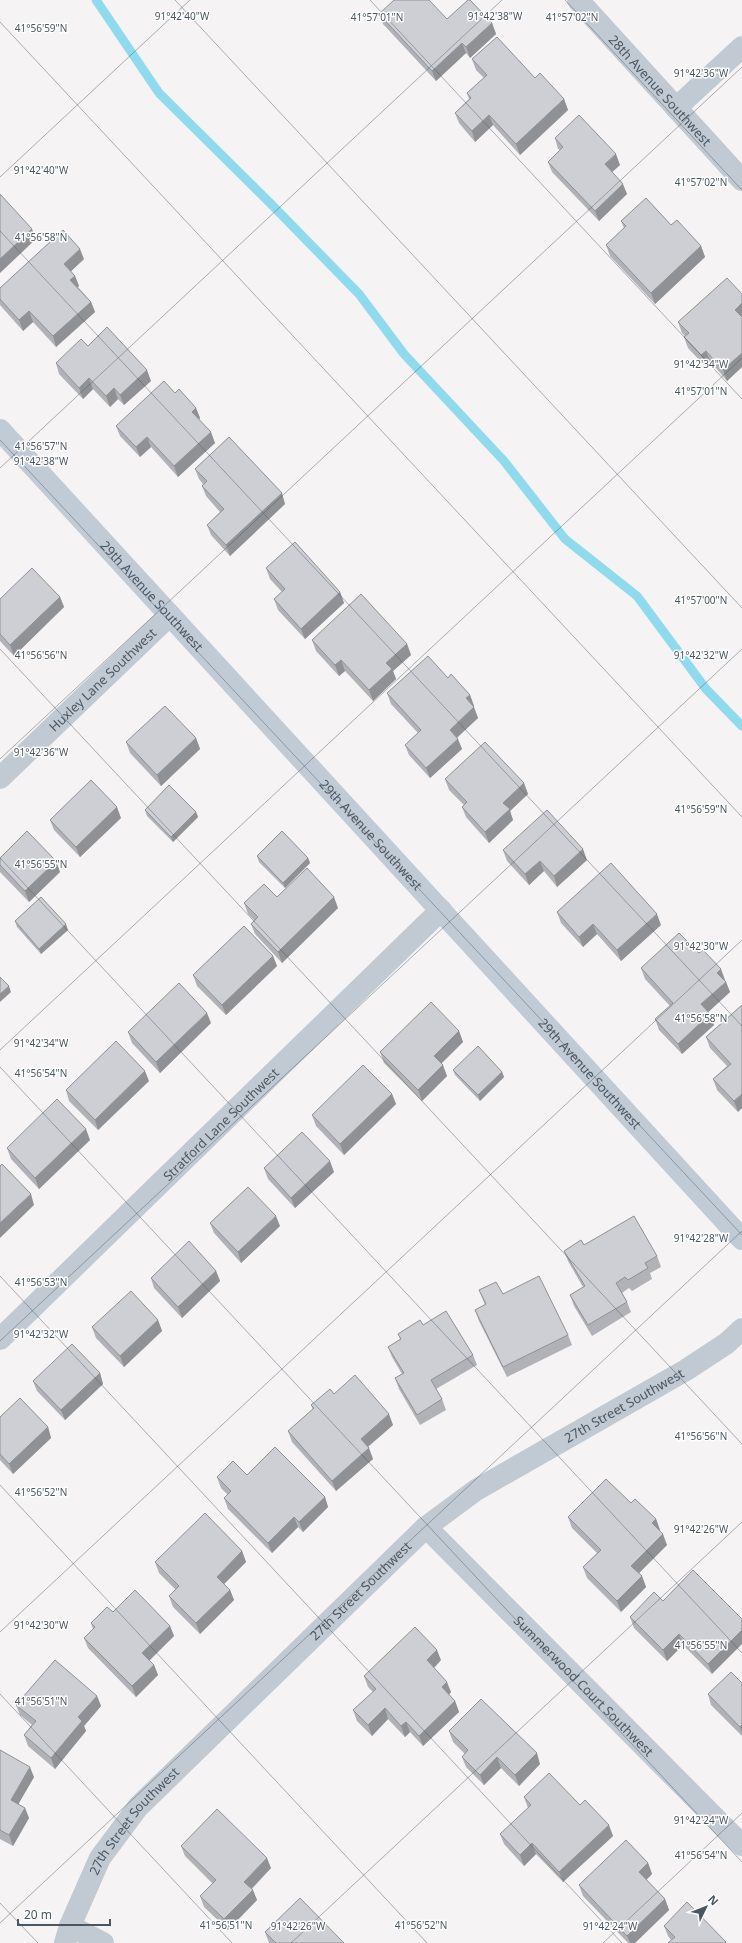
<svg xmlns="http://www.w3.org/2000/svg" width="742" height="1943" viewBox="0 0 742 1943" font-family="'Noto Sans',sans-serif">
<rect width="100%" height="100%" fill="#f5f3f3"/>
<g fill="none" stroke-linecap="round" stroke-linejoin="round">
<path stroke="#90daee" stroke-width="9" d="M96,0l63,93 113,112 87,89 45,60 100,107 61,78 72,57 69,93 36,37"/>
<g stroke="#c1cad2" stroke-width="22">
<path id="s1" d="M578,0l164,180"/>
<path d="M676,108l66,-61"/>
<path id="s2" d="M0,778l170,-163"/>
<path id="s3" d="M0,1339l441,-429"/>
<path id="s4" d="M426,1527l316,318"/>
<path d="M70,1926l33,17"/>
<path id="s5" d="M65,1943l5,-17 30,-68 38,-51 288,-280 50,-37 210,-120 41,-27 15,-14"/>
</g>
<path stroke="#c1cbd6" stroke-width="22" id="s6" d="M0,430l742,809"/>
</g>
<path fill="#b0b2b7" d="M379,14l113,9 4,11 -26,24 -4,-5 -30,28 -53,-57z
M472,59l63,19 29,21 4,11 -48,45 -27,-30 -18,17 -16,-19 -4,-10 14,-14 -2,-6 17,-15 -8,-8z
M555,138l65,27 -8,7 15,22 -28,27 -47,-49 -4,-10 12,-12 -2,-1z
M621,221l50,4 30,21 4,11 -50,47 -45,-48 -4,-11 18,-17z
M84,259l-13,12 4,5 4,10 -1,1 13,15 4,10 -39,35 -23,-25 -10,9 -23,-26v-17z
M742,294v73l-15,14 -17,-20 -5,5 -17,-18 -4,-11 1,-1 -3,-3 -4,-11z
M88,346l63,35 -27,24 -6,-6 -8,8 -17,-18 -10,10 -24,-25 -3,-11z
M175,393l21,15 4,10 -1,2 16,23 -37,34 -27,-30 -11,10 -20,-21 -4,-10z
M195,469l90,35 -55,52 -19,-21 -4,-10 13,-13 -14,-16 -4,-10 1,-2 -4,-5z
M266,568l74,24 4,11 -39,36 -27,-29 -4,-11 8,-7 -12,-13z
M60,597l4,10 -50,49 -14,-15v-42z
M312,640l95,4 4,11 -18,16 3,8 -23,22 -28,-30 -6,5 -23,-25z
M448,678l22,17 4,11h-1l5,12 -21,20 5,11 -32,29 -21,-23 -4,-10 13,-12 -27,-29 -4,-11z
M196,738l4,11 -39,37 -31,-33 -4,-11z
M445,779l79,4 4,11 -18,17 3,9 -24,23 -23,-26 -4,-10 2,-2 -15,-15z
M145,810l51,2 2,5 -25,25 -26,-26z
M121,818l-41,39 -26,-27 -4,-10z
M503,850l84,10 -30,27 -13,-16 -15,14 -22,-24z
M257,856l51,2 2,5 -25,25 -26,-26z
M0,858l56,3 4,11 -31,30 -29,-30z
M277,897l61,11 -56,55 -27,-29 -4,-10 3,-4 -6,-6 -4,-11z
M557,912l104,13 -40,36 -24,-27 -14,13 -22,-24z
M15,921l53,9 -27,24 -24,-27z
M699,953l26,27h-1l2,2 4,10 -22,20 6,13 -32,29 -23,-24 -4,-11 15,-13 -25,-27 -4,-11z
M273,956l4,10 -51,49 -29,-29 -4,-11z
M742,1005l-4,107 -21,-22 -4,-11 14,-13 -17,-18 -4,-11z
M211,1023l-51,50 -28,-30 -4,-11z
M459,1031l4,11 -22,21 6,13 -25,25 -38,-38 -4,-11z
M453,1070l49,2 2,5 -24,24 -25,-26z
M149,1081l-51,49 -29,-29 -3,-11z
M392,1094l4,10 -52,51 -28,-29 -4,-11z
M90,1140l-51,49 -28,-30 -4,-11z
M264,1168l70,4 -39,36 -27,-29z
M210,1223l70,3 -39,37 -27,-30z
M584,1245l73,11 4,11 -11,6 2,6 -20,12 -3,-3 -7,5 5,9 4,10 -39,24 -18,-30 -4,-11 13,-8 -15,-26 -4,-10z
M216,1271l4,10 -38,37 -28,-30 -3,-10z
M479,1290l24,4 65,41 4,10 -65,32 -28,-56 -4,-11 10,-5z
M158,1320l4,11 -38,36 -28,-29 -4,-11z
M423,1325l50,30 4,10 -41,24 6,10 4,11 -26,15 -21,-36 -4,-11 7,-4 -10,-17 -4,-10 12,-8 -2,-5z
M100,1373l3,11 -38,36 -28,-29 -4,-10z
M334,1394l59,31 -25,22 5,12 -37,32 -44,-49 -4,-11 25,-21 -2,-5z
M0,1417l48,10 3,11 -38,36 -13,-14z
M247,1475l78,22 3,10 -25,25 -5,-5 -26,26 -44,-44 -4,-11 4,-3 -7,-7 -4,-11z
M631,1503l25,16 4,11h-1l8,15 -28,28 3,3 4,11 -25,25 -34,-34 -4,-11 14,-14 -25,-25 -4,-11z
M242,1551l4,11 -22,22 6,6 4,10 -34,34 -27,-27 -4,-11 7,-6 -17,-17 -4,-11z
M693,1570l19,104 -29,-29 -16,16 -33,-33 -4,-11 33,-16z
M113,1612l57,14 4,10 -25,24 5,5 4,10 -22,22 -48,-49 -4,-10 9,-9 -2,-6z
M441,1660l-7,8 17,24 -2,3 6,6 4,11 -36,34 -13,-14 -5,5 -17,-18 -16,17 -15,-15 -4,-11 20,-18 -5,-5 -4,-11z
M742,1683v53l-31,-31 -3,-11z
M97,1696l4,10 -17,20 2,5 -31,38 -27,-23 -4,-11 8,-10 -12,-10 -4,-10z
M449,1731l91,33 -21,22 -18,-18 -17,17 -18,-18 -4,-10 3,-3 -12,-12z
M0,1750l34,27 -16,27 7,4 4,10 -16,28 -13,-7z
M524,1797l56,8 33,31 -50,46 -27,-28 -12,12 -20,-22 -4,-10 28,-26z
M181,1846l90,22 -19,21 5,11 -29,30 -24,-23 -4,-11 13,-12 -28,-28z
M648,1863l4,11 -6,6 19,19 4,11 -34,33h-7l-45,-47 -4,-11z
M664,1926l63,17 -56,-3 -3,-4z
M265,1932l79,11h-75z"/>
<path fill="#909195" d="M492,23l4,11 -26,24 -4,-11z
M462,43l4,10 -30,28 -4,-10z
M564,99l4,11 -48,45 -4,-11z
M489,115l4,10 -18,17 -3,-11z
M616,154l4,11 -11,10 -4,-11z
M623,184l4,10 -28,27 -4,-10z
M32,229l4,10 -36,34v-14z
M701,246l4,11 -50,47 -4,-11z
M80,249l4,10 -16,15 -4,-10z
M75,276l4,10 -5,4 -4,-10z
M91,302l4,10 -39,35 -3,-11z
M742,303v15l-7,-8z
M29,311l4,11 -10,9 -4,-11z
M706,351l4,10 -5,5 -4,-11z
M742,353v14l-15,14 -4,-11z
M147,370l4,11 -27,24 -4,-10z
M89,378l4,11 -10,10 -4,-11z
M114,388l4,11 -8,8 -4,-11z
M196,408l4,10 -4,5 -4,-11z
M211,432l4,11 -37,34 -4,-11z
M147,437l4,10 -11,10 -4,-10z
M282,493l3,11 -55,52 -4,-11z
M340,592l4,11 -39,36 -4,-10z
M60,597l4,10 -50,49 -4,-11z
M407,644l4,11 -18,16 3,8 -23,22 -4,-11 17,-27z
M341,660l4,11 -6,5 -4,-11z
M470,695l4,11 -4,3 -4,-11z
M474,707l4,11 -24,22 -4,-10z
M196,738l4,11 -39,37 -4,-11z
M458,739l4,10 -32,29 -4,-10z
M524,783l4,11 -18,17 3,9 -24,23 -4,-11 18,-29z
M117,807l4,11 -41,39 -4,-10z
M196,812l2,5 -25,25 -2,-5z
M583,849l4,11 -30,27 -3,-11z
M308,858l2,5 -25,25 -2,-5z
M56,861l4,11 -31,30 -4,-11z
M540,861l4,10 -15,14 -4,-11z
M334,897l4,11 -56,55 -4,-11z
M657,914l4,11 -40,36 -4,-11z
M66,924l2,6 -27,24 -2,-5z
M593,924l4,10 -14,13 -4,-10z
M273,956l4,10 -51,49 -4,-10z
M721,969l4,11 -4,3 -4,-10z
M726,982l4,10 -25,23 -4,-11z
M9,986l2,6 -11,10v-8z
M207,1013l4,10 -51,50 -4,-11z
M710,1014l4,11 -32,29 -4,-10z
M459,1031l4,11 -25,25 -4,-11z
M443,1065l4,11 -25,25 -4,-11z
M145,1071l4,10 -51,49 -3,-10z
M502,1072l2,5 -24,24 -2,-6z
M392,1094l4,10 -52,51 -4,-11z
M742,1094v14l-4,4 -4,-11z
M86,1129l4,11 -51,49 -4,-11z
M330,1161l4,11 -39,36 -4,-10z
M31,1194l3,11 -34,33v-15z
M276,1216l4,10 -39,37 -3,-11z
M216,1271l4,10 -38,37 -4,-11z
M158,1320l4,11 -38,36 -4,-11z
M100,1373l3,11 -38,36 -4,-10z
M389,1414l4,11 -28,24 -4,-10z
M48,1427l3,11 -38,36 -4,-10z
M369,1448l4,11 -37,32 -4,-10z
M325,1497l3,10 -25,25 -4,-10z
M294,1517l4,10 -26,26 -4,-10z
M656,1519l4,11 -4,4 -4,-11z
M663,1534l4,11 -32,32 -4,-11z
M242,1551l4,11 -25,25 -4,-10z
M642,1576l4,11 -25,25 -4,-11z
M230,1590l4,10 -34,34 -4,-11z
M170,1626l4,10 -28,28 -4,-11z
M742,1630v14l-30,30 -4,-10z
M679,1634l4,11 -16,16 -4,-11z
M437,1650l4,10 -10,11 -4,-11z
M154,1665l4,10 -22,22 -4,-11z
M447,1682l4,10 -5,6 -4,-11z
M97,1696l4,10 -17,20 2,5 -31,38 -4,-11 27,-41z
M455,1701l4,11 -36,34 -4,-10z
M385,1708l3,11 -16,17 -4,-11z
M406,1722l4,10 -5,5 -4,-11z
M742,1725v9l-2,-7z
M537,1753l3,11 -21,22 -4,-11z
M497,1757l4,11 -17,17 -4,-10z
M30,1767l4,10 -19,33 -4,-10z
M25,1808l4,10 -16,28 -4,-11z
M609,1825l4,11 -50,46 -4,-10z
M532,1843l4,11 -12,12 -4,-11z
M267,1858l4,10 -23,24 -4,-10z
M648,1863l4,11 -9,9 -4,-11z
M253,1890l4,10 -29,30 -4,-11z
M665,1899l4,11 -34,33h-5l-3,-7z"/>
<path fill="#cdcfd5" stroke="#909195" d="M394,0h35l18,19 21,-19h2l22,23 -26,24 -4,-4 -30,28 -53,-57z
M497,37l38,41 5,-5 24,26 -48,45 -27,-29 -17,16 -17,-18 16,-15 -4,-5 20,-18 -15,-16z
M579,115l37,39 -11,10 18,20 -28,27 -47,-49 15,-15 -8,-9z
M0,194l32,35 -32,30z
M646,198l25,27 6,-5 24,26 -50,47 -45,-48 20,-19 -5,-5z
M63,230l17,19 -16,15 11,12 -5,4 21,22 -38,34 -24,-25 -10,9 -19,-21v-11z
M727,278l15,16v9l-7,7 7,7v36l-19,17 -17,-19 -5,4 -17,-18 5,-4 -11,-11z
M107,327l40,43 -27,25 -6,-7 -8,8 -17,-18 -10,10 -23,-25 25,-24 7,7z
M164,381l11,12 4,-4 17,19 -4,4 19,20 -37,34 -27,-29 -11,10 -20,-21z
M229,437l53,56 -56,52 -19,-20 17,-16 -22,-23 5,-5 -12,-12z
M295,542l45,50 -39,37 -27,-30 11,-10 -19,-21z
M32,568l28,29 -50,48 -10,-11v-35z
M361,594l46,50 -21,19 6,6 -23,21 -28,-30 -6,5 -23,-25z
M428,656l20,22 3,-4 19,21 -4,3 8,9 -24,23 8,9 -32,29 -21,-23 16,-15 -34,-37z
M165,706l31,32 -39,37 -31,-33z
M485,742l39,41 -21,20 7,6 -25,23 -23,-25 5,-5 -22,-23z
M91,780l26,27 -41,40 -26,-27z
M169,785l27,27 -25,25 -26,-27z
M547,810l36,39 -29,27 -14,-15 -15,13 -22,-24z
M27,831l29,30 -31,30 -25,-26v-7z
M282,831l26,27 -25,25 -26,-27z
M611,863l46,51 -40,36 -24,-26 -14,13 -22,-25z
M307,868l27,29 -56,55 -27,-28 7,-7 -14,-14 20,-19 13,13z
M41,897l25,27 -27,25 -24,-28z
M244,926l29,30 -51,49 -29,-30z
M679,933l20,20 4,-3 18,19 -4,4 9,9 -25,22 9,10 -32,30 -23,-25 18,-16 -32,-35z
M0,977l9,9 -9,8z
M179,983l28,30 -51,49 -28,-30z
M431,1002l28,29 -25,25 9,9 -25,25 -38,-38z
M742,1005v89l-8,7 -21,-22 18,-15 -25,-27z
M116,1041l29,30 -50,49 -29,-30z
M478,1046l24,26 -24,23 -25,-25z
M363,1065l29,29 -52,50 -28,-29z
M57,1099l29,30 -51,49 -28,-30z
M302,1132l28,29 -39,37 -27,-30z
M2,1164l29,30 -31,29v-57z
M248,1187l28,29 -38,36 -28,-29z
M634,1216l23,40 -12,7 3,5 -20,12 -3,-3 -9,6 11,19 -39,23 -18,-30 15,-9 -21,-35 17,-11 3,5z
M189,1241l27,30 -38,36 -27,-29z
M539,1276l29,59 -65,32 -28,-57 11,-6 -7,-14 17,-8 7,12z
M131,1291l27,29 -38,36 -28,-29z
M446,1311l27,44 -42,25 11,19 -25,16 -22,-37 9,-5 -16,-26 13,-8 -3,-5 22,-14 3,5z
M72,1344l28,29 -39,37 -28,-29z
M355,1375l34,39 -28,25 8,9 -37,33 -44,-50 26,-23 -3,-3 19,-16 4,5z
M20,1398l28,29 -39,37 -9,-10v-37z
M275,1447l50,50 -26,25 -5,-5 -26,26 -44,-45 7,-7 -14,-14 16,-16 14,14z
M606,1479l25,24 4,-4 21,20 -4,4 11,11 -32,32 11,10 -25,25 -34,-34 18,-17 -33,-33z
M205,1513l37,38 -25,26 13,13 -34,33 -27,-27 10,-10 -24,-24z
M693,1570l49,49v11l-34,34 -29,-30 -16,16 -33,-33 24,-25 9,9z
M135,1590l35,36 -28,27 12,12 -22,21 -48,-48 11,-11 -4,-4 16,-16 6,5z
M415,1627l22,23 -10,10 20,22 -5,5 13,14 -36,35 -13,-14 -5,4 -16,-18 -17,17 -15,-15 23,-21 -12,-13z
M55,1660l42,36 -19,21 4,4 -31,37 -27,-23 12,-14 -20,-16z
M731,1672l11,11v42l-2,2 -32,-33z
M481,1699l56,54 -22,22 -18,-18 -17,18 -18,-18 6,-7 -19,-19z
M0,1750l30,17 -19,33 14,8 -16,27 -9,-5z
M549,1773l31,32 5,-5 24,25 -50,47 -27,-29 -12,12 -20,-21 31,-29 -7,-8z
M217,1809l50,49 -23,24 9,8 -29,29 -24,-23 16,-16 -35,-34z
M626,1840l22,23 -9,9 26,27 -38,37 -48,-51z
M300,1898l44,45h-68l-11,-11z
M687,1902l39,40 -1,1h-57l7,-6 -11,-11z"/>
<path fill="none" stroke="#4a5661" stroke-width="1" stroke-opacity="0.45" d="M175,0l567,608M370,0l372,399M565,0l177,190M0,22l742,795M0,177l190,-177M0,231l742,795M0,440l742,795M0,468l502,-468M0,649l742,795M0,759l742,-692M0,858l742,795M0,1050l742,-692M0,1067l742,795M0,1276l622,667M0,1341l742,-692M0,1485l427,458M0,1632l742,-692M0,1694l232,249M0,1903l38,40M0,1923l742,-692M291,1943l451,-421M603,1943l139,-130"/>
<g text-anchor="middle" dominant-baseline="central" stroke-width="3" stroke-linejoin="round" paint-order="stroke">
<g font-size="13" fill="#4a5661" stroke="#fff">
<text stroke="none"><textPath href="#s1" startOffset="122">28th Avenue Southwest</textPath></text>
<text stroke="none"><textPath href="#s6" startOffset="225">29th Avenue Southwest</textPath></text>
<text stroke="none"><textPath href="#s2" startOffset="142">Huxley Lane Southwest</textPath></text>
<text stroke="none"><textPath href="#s6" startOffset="549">29th Avenue Southwest</textPath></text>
<text stroke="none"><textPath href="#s6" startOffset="873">29th Avenue Southwest</textPath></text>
<text stroke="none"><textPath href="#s3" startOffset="308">Stratford Lane Southwest</textPath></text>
<text stroke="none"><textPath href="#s5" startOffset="790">27th Street Southwest</textPath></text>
<text stroke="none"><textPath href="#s5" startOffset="466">27th Street Southwest</textPath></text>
<text stroke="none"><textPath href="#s4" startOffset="224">Summerwood Court Southwest</textPath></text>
<text stroke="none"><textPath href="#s5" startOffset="142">27th Street Southwest</textPath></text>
</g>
</g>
<g font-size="10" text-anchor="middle" fill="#4a5661" stroke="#fff" stroke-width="3" stroke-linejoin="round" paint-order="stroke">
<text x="182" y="20">91°42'40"W</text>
<text x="495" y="20">91°42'38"W</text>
<text x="377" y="21">41°57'01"N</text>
<text x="572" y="21">41°57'02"N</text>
<text x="41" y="32">41°56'59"N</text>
<text x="701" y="77">91°42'36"W</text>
<text x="41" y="174">91°42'40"W</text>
<text x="701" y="186">41°57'02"N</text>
<text x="41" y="241">41°56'58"N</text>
<text x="701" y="368">91°42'34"W</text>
<text x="701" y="395">41°57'01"N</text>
<text x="41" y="450">41°56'57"N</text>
<text x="41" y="465">91°42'38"W</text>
<text x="701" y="604">41°57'00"N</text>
<text x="41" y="659">41°56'56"N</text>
<text x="701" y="659">91°42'32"W</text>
<text x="41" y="756">91°42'36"W</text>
<text x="701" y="813">41°56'59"N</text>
<text x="41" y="868">41°56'55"N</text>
<text x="701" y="950">91°42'30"W</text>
<text x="701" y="1022">41°56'58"N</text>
<text x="41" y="1047">91°42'34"W</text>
<text x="41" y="1077">41°56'54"N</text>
<text x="701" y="1242">91°42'28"W</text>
<text x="41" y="1286">41°56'53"N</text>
<text x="41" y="1338">91°42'32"W</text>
<text x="701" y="1440">41°56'56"N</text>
<text x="41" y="1496">41°56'52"N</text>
<text x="701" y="1533">91°42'26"W</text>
<text x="41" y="1629">91°42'30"W</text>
<text x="701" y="1649">41°56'55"N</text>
<text x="41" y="1705">41°56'51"N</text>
<text x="701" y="1824">91°42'24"W</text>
<text x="701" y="1859">41°56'54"N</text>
<text x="226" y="1929">41°56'51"N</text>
<text x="421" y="1929">41°56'52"N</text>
<text x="298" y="1930">91°42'26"W</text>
<text x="610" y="1930">91°42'24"W</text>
</g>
<g transform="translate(706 1907) rotate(47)" stroke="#ffffff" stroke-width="3" paint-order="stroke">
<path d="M0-3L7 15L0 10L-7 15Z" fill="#4a5661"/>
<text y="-6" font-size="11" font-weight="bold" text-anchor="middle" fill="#4a5661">N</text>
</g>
<path d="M18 1919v6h92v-6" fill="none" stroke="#4a5661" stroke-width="2"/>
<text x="24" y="1919" font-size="12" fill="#4a5661" stroke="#ffffff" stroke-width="3" paint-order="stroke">20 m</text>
</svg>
